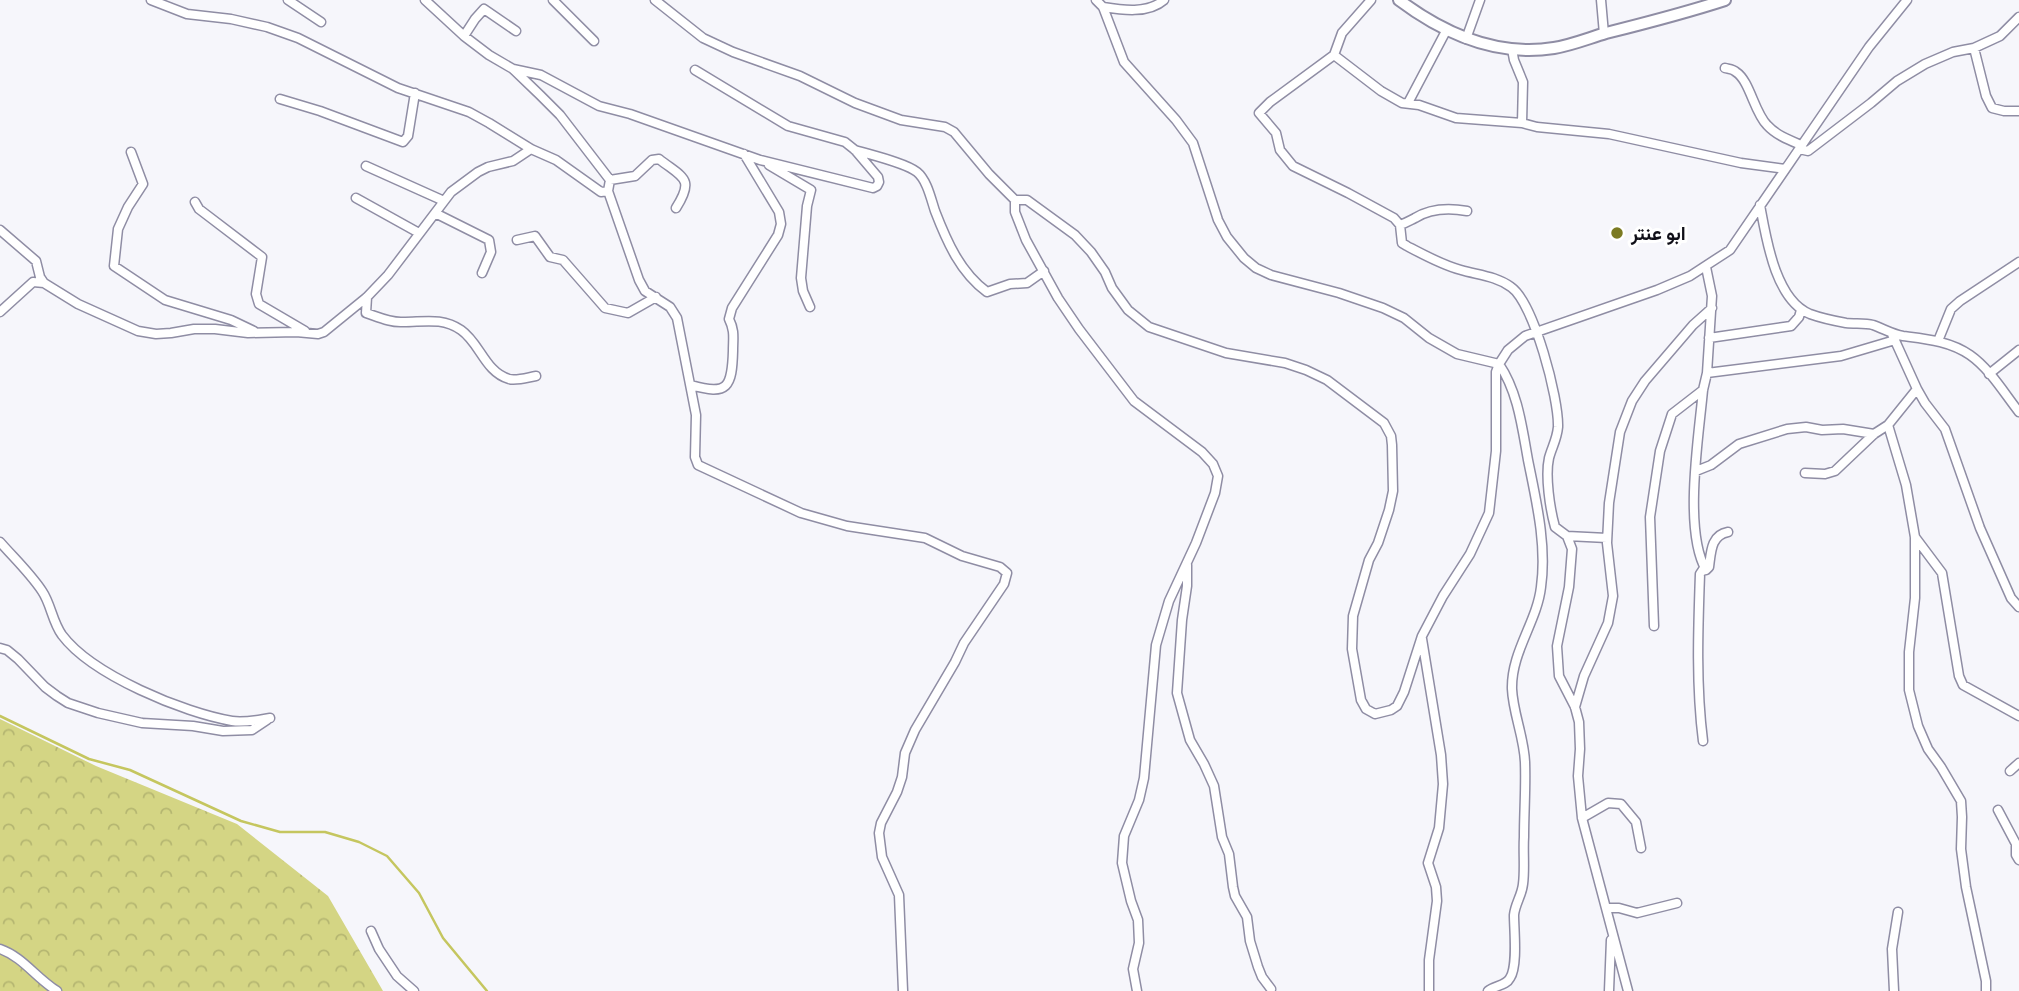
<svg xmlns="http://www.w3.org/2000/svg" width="2019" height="991" viewBox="0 0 2019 991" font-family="Figtree,Vazirmatn,sans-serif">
<defs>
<pattern id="forest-crowns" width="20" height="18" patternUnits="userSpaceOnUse" patternTransform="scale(1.75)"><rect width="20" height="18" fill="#d4d584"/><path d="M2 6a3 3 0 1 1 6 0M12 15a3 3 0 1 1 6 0" fill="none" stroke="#b5b671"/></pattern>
</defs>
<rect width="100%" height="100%" fill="#f6f6fb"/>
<path fill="url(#forest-crowns)" d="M0,719l96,47 141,58 91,72 55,95h-383z"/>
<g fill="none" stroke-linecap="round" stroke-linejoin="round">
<path stroke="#c5c65f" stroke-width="2.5" d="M0,716l89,43 41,11 111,51 39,11h45l34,10 28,14 32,37 24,45 44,53"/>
<defs>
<path id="street" d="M151,0l36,14 44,5 36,8 31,11 100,50 71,24 20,11 42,26 25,11 45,32 7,-1 2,-11 -50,-65 -20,-20 -27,-26 -24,-14 -25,-19 -39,-36
M288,0l33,22
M553,0l41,41
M655,0l48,38 30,14 67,24 55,27 46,17 44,7 9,5 35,42 26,26h12l48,35 16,17 14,20 7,16 16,22 21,17 77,26 59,10 21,7 21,10 57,43 7,13 1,9 1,46 -4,19 -11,33 -9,17 -16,56 -1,33 9,51 5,9 9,5 16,-4 6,-4 7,-14 18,-56 21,-40 27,-42 19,-41 7,-62v-79l3,-8 9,-14 17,-14 132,-46 33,-14 40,-26 139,-203 38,-47
M1096,0l7,7 21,55 52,58 17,23 25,77 9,17 17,21 12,10 15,7 68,18 44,15 21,10 25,20 28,16 42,10c19,28 23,63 29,96 8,40 19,85 13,127 -4,35 -30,65 -29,102 1,24 12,48 13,73 1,25 -1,50 -1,75 -1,15 1,32 -1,47 -1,11 -8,20 -9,31 0,15 4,51 -4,63 -4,8 -15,7 -22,13
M1371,0l-29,33 -8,22 47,36 21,12 17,2 37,13 66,5
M1601,0l3,34
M1103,7c19,3 45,7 61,-7
M464,36l11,-17 9,-10 32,22
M1466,39l14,-39
M1974,48l12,48 6,12 12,3h15
M1512,49l2,11 9,22 -1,41 15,4 72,7 132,29 44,6
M1334,55l-64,47 -11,11 17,20 4,17 13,16 55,27 46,25 6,7 2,18 5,3c17,9 35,19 54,24 17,5 35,6 50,17 23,16 48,112 47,140 -1,12 -6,20 -9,31 -4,18 1,51 6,69l12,9 5,13 -3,38 -12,59 2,30 16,31 4,15 1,27 -2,27 4,42 46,173
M1725,68c4,1 8,1 11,4 14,9 18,40 31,53 9,10 22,15 34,20
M513,69l28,6 58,31 31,8 130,46 113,28 4,-2 2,-4 -1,-5 -23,-27 -10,-8 -57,-16 -93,-56
M280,99l40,12 83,31 5,-6 7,-43
M1408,103l38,-72
M1799,149l9,2 63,-48 26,-22 28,-17 28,-12 21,-4 26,-12 19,-19
M855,150c16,5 51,13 62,22 10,8 14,27 18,39 12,31 25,61 52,81l23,-8 17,-1 17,-12
M131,152l12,32 -15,23 -10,22 -4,37 51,34 66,20 23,11
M769,165l42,25 -4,16 -6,72 2,13 7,16
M366,166l78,35
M610,180l25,-4 17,-16 7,-1c24,19 36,19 17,49
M608,191l31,89 6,11 25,16 7,11 19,97 -1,42 3,8 103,48 46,13 78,12 37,18 38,11 7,6 -3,11 -40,59 -9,19 -40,68 -10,23 -3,24 -5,15 -16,31 -2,10 3,24 17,38 4,96
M356,198l63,35
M1015,200v12l11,28 32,58 21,31 55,72 68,51 11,12 5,12 -3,17 -19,50 -27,58 -13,44 -12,133 -5,22 -15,36 -2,27 9,38 7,19 1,23 -6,26 4,22
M195,202l4,7 63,48 -6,37 3,10 46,27
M1760,205c6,32 15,95 50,109 11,4 25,7 36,9 9,1 19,0 27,2 11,4 19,9 30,11 23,3 47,5 67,19 20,14 34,38 49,57
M435,213l54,27 2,12 -9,21
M1400,225c6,-2 9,-4 15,-7 16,-10 35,-10 52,-7
M0,230l36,31 4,16 4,6
M517,240l18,-4 15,21 13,3 42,48 23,5 28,-16
M1706,267l6,29 -5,77 -4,17c-4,45 -20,140 3,180l3,-3c2,-15 2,-32 19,-35
M367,297l-1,16c12,4 25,10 37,9 21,0 39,-5 58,8 19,13 24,42 48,49 8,2 20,-2 27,-3
M0,312l33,-30 11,1 34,21 60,27 18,3 15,-1 23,-4h21l33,4 48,-1 22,2 6,-2 43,-35 21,-22 63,-83 27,-20 10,-5 25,-6 18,-12
M1892,334l25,55 -29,36 18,60 9,52v61l-6,54v38l9,36 10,23 13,18 20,34 1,16 -1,32 5,38 20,94v10
M1709,338l82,-12 8,-9 2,-7
M1938,341l13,-32 9,-8 59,-39
M1707,373l134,-17 54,-16
M1989,374l30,-24
M691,385c37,11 41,2 42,-34 0,-13 2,-20 -4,-32l3,-11 46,-73 3,-11 -2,-12 -35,-58
M1917,389l8,14 20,26 35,99 31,70 8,9
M1696,471l15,-6 28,-21 48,-15 19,-2 16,3 21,-1 31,5
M1805,473l20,1 10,-3 39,-37 14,-9
M1567,536l40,2
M1915,537l27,36 17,103 4,9 56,31
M0,542c14,16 30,31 42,49 9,13 10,30 20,44 30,40 122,78 170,86 13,2 25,-1 38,-3
M1187,565v21l-5,34 -5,73 13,47 14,24 10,22 8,51 7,17 4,33 2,9 12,21 3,24 8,26 4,10 9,12
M1654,626l-4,-109 10,-66 12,-37 31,-24
M1422,639l19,116 2,29 -4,44 -11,35 8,24 1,14 -8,59v31
M0,648l7,2 11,9 27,28 12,9 11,7 30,10 44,10 51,3 30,5 29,-1 15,-10
M1575,707l9,-31 24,-53 5,-27 -6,-53 2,-40 11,-71 12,-31 13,-20 48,-56 19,-17
M1703,741c-7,-55 -5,-111 -3,-167l4,-6
M2010,771l9,-8
M1998,810l18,34v11l3,5
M1582,818l26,-15 13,1 15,18 5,26
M1606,908h13l18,5 40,-10
M371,931l8,18 18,27 17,15
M0,949c23,8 36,29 57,42
M1609,991l2,-51
M1894,991l-2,-42 6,-37"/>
<path id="secondary" d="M1399,0c44,33 98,57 155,48 18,-3 35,-10 52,-15 40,-10 79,-20 119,-33"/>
</defs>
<use href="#street" stroke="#8f8da4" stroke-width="11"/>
<use href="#secondary" stroke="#8f8da4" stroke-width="14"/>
<use href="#street" stroke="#fff" stroke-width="8"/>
<use href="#secondary" stroke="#fff" stroke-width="10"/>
</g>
<circle fill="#7b7a22" stroke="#fff" stroke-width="2.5" cx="1617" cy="233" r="7"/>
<g text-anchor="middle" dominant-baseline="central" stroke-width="6" stroke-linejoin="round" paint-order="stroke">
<g font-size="19" font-weight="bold" fill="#100f18" stroke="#fff" text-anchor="start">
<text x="1631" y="233">ابو عنتر</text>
</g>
</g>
</svg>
